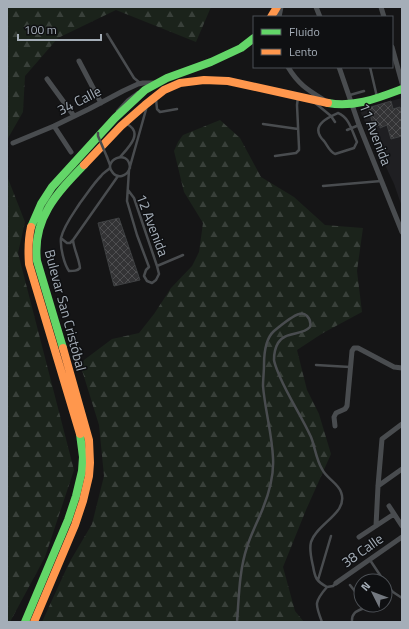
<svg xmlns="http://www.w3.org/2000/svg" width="409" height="629" viewBox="0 0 409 629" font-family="'Titillium Web',sans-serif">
<defs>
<pattern id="forest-firs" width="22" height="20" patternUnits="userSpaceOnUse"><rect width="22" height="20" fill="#1b231b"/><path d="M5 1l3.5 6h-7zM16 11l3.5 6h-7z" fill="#39403a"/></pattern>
<pattern id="building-cross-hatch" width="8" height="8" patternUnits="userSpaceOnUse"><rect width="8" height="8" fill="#333335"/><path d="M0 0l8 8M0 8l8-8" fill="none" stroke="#4e4e50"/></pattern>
</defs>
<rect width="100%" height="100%" fill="#151516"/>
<path fill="#1f1f22" d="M402,98v109l-8,-23 -35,-75z"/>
<path fill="url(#forest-firs)" d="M7,7h204l-15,35 -80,-32 -58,28 -33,38 -2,36 -16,28z
M220,120l20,18 21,39 33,20 31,28 38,3 -6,43 5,41 -39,21 -26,17 10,40 12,24 12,40 -25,56 -23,57 12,44 9,11h-262l27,-59 23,-39 12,-48 -5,-51 -18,-58 3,-7 28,-21 27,-6 15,-19 17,-26 21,-22 7,-14 4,-29 -19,-31 -10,-41 4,-9 5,-7z
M7,176l18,46 -7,31 56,217 -29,87 -35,65h-3z"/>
<path fill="url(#building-cross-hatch)" stroke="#3e4042" d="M391,101l2,8 7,-2 2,7v22l-11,3 -4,-14 -7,3v-3l-6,2 -6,-19z
M119,218l21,62 -26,6 -16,-63z"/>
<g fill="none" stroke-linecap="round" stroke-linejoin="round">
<path stroke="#494c4f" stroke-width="2.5" d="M107,34l27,44 6,5
M370,67l7,30
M350,95l14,-4
M156,99l1,10 3,3 17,-3
M314,102l17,14 4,6
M117,111l10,-11 11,-8
M338,113c11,4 14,18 19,29l-3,6 -19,6c-6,-3 -7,-8 -11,-13 -1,-1 -3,-3 -4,-5 -7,-12 9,-19 18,-23z
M263,124l35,5
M347,130l12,-5
M275,156l21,-3 3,-3v-3l-2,-42 1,-8
M107,157l3,8
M120,157c8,-9 24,-24 7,-33
M110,168c-3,3 -7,5 -9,8 -8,8 -14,18 -21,27 -7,11 -16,22 -19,35 -1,9 3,26 8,33 5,0 8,0 11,-3 -1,-10 -6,-18 -7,-28l45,-64
M130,168c-1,-21 -29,-7 -17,5 5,6 13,3 16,-3l18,-64
M323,186l58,-5
M128,190l6,8 23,68 2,8 -3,6 -4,3 -5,-2 -3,-5 2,-6 3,-3 -12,-32 -10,-34 2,-31
M62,239l5,4h3l3,-3
M157,266l26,-11
M316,365l34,2
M370,560l14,21
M318,580l13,-44
M385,583l8,9 9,6
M350,585l11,14
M237,622c2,-25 2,-51 10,-75 4,-13 11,-26 16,-39 6,-15 11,-34 10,-50 -1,-24 -8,-48 -10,-72 0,-7 1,-14 1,-21 0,-12 1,-26 10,-34 6,-5 18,-15 25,-17 3,-1 6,0 8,2 3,3 4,7 3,11 -8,9 -25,4 -32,16 -3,5 -4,11 -4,17 1,6 4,12 6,17 9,21 22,40 31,60 4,10 5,22 11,32 4,9 16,14 19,23 8,21 -24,31 -30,50 -2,8 0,15 2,24 2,12 3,15 14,21l6,-1 3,-3
M322,622c-7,-18 -8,-20 5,-35
M352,622c-1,-13 10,-11 18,-17"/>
<path stroke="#494c4f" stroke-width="5" d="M316,7l4,10
M381,7l3,10
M279,17l2,-10
M392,47l10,36
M79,61l22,42
M288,67c10,17 20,23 36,33
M339,67l20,58 43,107
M47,79l27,37
M54,126l17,26
M13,143l41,-17 35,-17 34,-18 15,-7 5,-1h13
M335,426l-1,-9 2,-4 9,-4 2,-3 5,-55 2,-3h4l36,19 8,1
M378,486l24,-17
M389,506l13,20
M376,526l2,-40 4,-47 20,-15
M359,537l35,-23
M336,583l66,-46"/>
<path stroke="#63d668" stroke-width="8" d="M328,103c26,5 50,-5 74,-14
M31,227l10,-23 11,-17 63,-69 30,-28 22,-12 44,-16 30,-14 13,-10
M63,348l-26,-87c-5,-42 20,-68 47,-96
M25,622l43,-102 8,-24 6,-25 1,-14 -3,-23"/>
<path stroke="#ff974d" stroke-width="8" d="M271,17l6,-10
M84,165l37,-39 24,-21 19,-15 16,-7 24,-3 24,1 100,22
M31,227c-3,13 -3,24 -2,37l51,170
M34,622l41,-97 8,-24 6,-25 1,-13 -1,-23 -26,-92"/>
<path stroke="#494c4f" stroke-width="2.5" d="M98,133v3l9,21"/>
</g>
<g text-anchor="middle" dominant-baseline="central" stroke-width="3" stroke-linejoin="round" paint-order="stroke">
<g font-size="14" fill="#a5aeb8" stroke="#0f1012">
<text transform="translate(79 100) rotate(-27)">34 Calle</text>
<text transform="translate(376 134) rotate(69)">11 Avenida</text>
<text transform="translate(153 225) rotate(69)">12 Avenida</text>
<text transform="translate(66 310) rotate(75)">Bulevar San Cristóbal</text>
<text transform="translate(362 550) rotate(-35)">38 Calle</text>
</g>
</g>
<rect width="409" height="629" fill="none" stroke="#a5aeb8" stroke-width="16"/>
<rect x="253" y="16" width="140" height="52" fill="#0f1012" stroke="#4b4f54"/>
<rect x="261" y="29" width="20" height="6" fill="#63d668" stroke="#4b4f54"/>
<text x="289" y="36" font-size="12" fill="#a5aeb8">Fluido</text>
<rect x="261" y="49" width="20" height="6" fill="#ff974d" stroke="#4b4f54"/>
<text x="289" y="56" font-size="12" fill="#a5aeb8">Lento</text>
<g transform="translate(373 593) rotate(312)"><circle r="19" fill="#0f1012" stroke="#4b4f54"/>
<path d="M0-3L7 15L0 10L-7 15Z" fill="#73787f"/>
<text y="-6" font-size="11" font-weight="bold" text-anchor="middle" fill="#a5aeb8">N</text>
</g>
<path d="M18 34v6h83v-6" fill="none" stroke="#a5aeb8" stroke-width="2"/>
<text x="24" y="34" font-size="12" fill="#a5aeb8" stroke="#0f1012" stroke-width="3" paint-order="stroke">100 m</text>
</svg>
